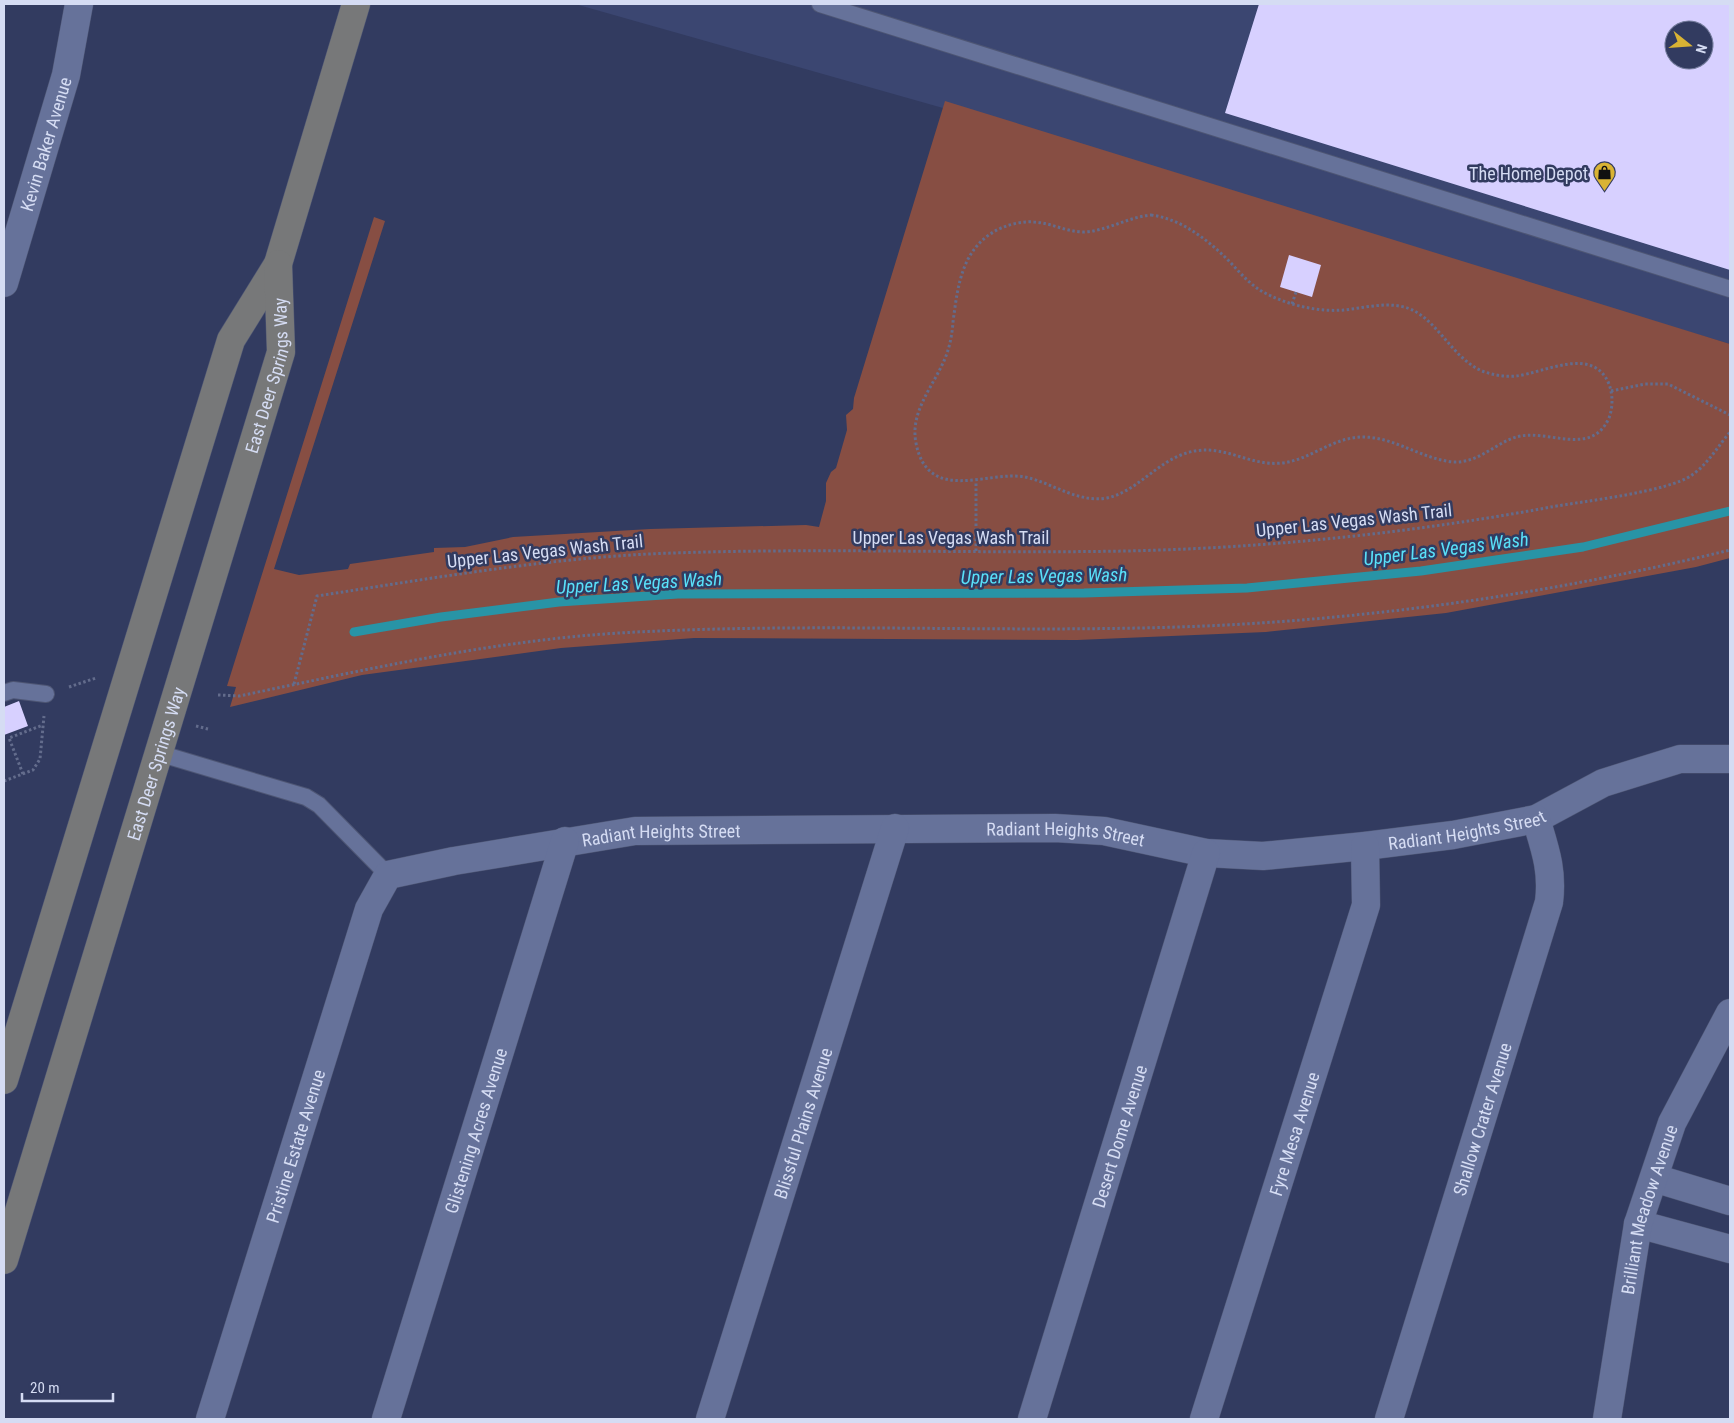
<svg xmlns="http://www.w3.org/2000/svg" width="1734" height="1423" viewBox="0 0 1734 1423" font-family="'Roboto Condensed',sans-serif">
<rect width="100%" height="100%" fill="#323b60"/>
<path fill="#3b4671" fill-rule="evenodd" d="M575,4h1155v340l-787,-236zM1674,30h30v30h-30z"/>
<path fill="#874e43" d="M945,101l785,243v214l-34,9 -250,46 -180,19 -189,8 -383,-2 -133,10 -199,27 -132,32 6,-20 -9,-1 147,-469 11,4 -111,348 25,6 49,-6 2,-5 84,-12v-4l31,-1 48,-10 137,-8 156,-4 13,2 7,-26v-18l5,-11 5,-4 11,-38 -1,-15 7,-6 1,-11z"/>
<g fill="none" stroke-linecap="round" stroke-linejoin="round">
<path stroke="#2894a6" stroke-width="9" d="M354,632l87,-15 118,-15 119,-8 406,-1 163,-5 174,-17 162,-24 147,-36"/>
</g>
<path fill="#d7d0ff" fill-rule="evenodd" d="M1259,4h471v266l-505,-157zM1674,30h30v30h-30z
M1289,255l32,10 -9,32 -32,-10z
M19,701l9,25 -24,9v-28z"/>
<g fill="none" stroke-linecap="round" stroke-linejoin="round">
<defs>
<path id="lane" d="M820,4l910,285
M4,693l9,-3 33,4
M158,753l148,44 13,8 69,70"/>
<g id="street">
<path id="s1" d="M4,283l62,-208 13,-71"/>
<path d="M1654,1178l76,23"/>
<path d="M1638,1224l92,25"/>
<path id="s2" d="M210,1419l159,-510 19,-34 66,-14 181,-30 420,-3 49,3 102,22 57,3 102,-10 88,-11 83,-16 67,-36 77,-24h50"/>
<path id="s3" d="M386,1419l179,-578"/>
<path id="s4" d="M710,1419l185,-591"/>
<path id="s5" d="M1032,1419l174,-566"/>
<path id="s6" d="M1204,1419l162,-514 -1,-59"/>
<path id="s7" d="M1389,1419l160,-517c4,-32 -4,-53 -13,-83"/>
<path id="s8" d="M1607,1419l31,-195 34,-101 58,-110"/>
</g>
<g id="secondary">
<path d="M4,1080l227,-740 47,-76 78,-260"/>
<path id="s9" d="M4,1260l277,-908 -3,-88"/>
</g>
</defs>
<use href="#lane" stroke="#4e5674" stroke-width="18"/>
<use href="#street" stroke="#4e5674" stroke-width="29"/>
<use href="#secondary" stroke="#4e5674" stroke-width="29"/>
<path stroke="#636c8c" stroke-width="3" stroke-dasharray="2.5 2.5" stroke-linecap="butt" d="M1151,215c31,4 57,25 79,47 12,13 23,26 39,33 23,11 50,17 75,15 20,-2 40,-8 60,-3 32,8 46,50 78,64 11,4 22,6 34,5 28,-3 77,-31 93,8 4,11 4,23 0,34 -18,40 -62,10 -93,19 -22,7 -37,26 -63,25 -31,-3 -59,-25 -90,-25 -30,0 -53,23 -81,26 -36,4 -62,-24 -101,-8 -26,10 -46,37 -74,43 -30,5 -54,-15 -82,-21 -37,-7 -97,28 -109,-34 -6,-30 15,-54 27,-80 6,-13 9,-26 10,-41 5,-38 9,-76 48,-94 10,-4 22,-7 33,-6 18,1 32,10 50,10 23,-1 44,-15 67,-17z
M1292,304l4,-12
M1611,391l34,-7h23l62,31
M976,551v-70
M294,684l23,-88c110,-17 219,-36 331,-42 159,-7 319,0 478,-3 142,-3 285,-18 425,-44 33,-6 117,-15 141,-32 15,-10 27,-30 38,-43
M69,687l27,-9
M218,695l21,1c126,-26 251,-55 380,-63 186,-11 372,0 559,-6 186,-6 372,-33 552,-77
M196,726l12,3
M23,774l-14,-36 34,-13
M4,781l29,-11 7,-11 4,-43"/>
<use href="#lane" stroke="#66729a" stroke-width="16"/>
<use href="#street" stroke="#66729a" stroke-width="28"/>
<use href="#secondary" stroke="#777879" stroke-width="28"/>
</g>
<defs>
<symbol id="shop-pin" viewBox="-11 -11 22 30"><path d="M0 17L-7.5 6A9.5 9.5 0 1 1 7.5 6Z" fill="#d9b334" stroke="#323b60"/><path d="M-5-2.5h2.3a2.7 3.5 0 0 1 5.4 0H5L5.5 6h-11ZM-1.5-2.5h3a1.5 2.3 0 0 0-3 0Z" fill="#111"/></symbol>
</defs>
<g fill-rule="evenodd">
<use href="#shop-pin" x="1592" y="160" width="25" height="34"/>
</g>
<g text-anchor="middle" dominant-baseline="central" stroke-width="5" stroke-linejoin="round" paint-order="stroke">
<g font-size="18" fill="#d5dcf3" stroke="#323b60">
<text stroke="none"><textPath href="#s1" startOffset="145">Kevin Baker Avenue</textPath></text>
<text stroke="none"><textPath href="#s9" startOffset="924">East Deer Springs Way</textPath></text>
<text transform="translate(1354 520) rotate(-6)">Upper Las Vegas Wash Trail</text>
<text x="951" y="537">Upper Las Vegas Wash Trail</text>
<text transform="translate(545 551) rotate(-6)">Upper Las Vegas Wash Trail</text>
<text stroke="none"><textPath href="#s9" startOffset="519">East Deer Springs Way</textPath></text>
<text stroke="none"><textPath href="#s2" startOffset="1660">Radiant Heights Street</textPath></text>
<text stroke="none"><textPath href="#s2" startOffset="850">Radiant Heights Street</textPath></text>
<text stroke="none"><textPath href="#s2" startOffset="1255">Radiant Heights Street</textPath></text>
<text stroke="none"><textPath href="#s7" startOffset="314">Shallow Crater Avenue</textPath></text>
<text stroke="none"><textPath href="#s4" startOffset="310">Blissful Plains Avenue</textPath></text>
<text stroke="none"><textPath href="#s3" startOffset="302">Glistening Acres Avenue</textPath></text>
<text stroke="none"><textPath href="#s6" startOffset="299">Fyre Mesa Avenue</textPath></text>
<text stroke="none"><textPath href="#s5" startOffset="296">Desert Dome Avenue</textPath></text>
<text stroke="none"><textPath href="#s2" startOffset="286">Pristine Estate Avenue</textPath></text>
<text stroke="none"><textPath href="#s8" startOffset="214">Brilliant Meadow Avenue</textPath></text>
</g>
<g font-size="18" fill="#d5dcf3" stroke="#323b60" text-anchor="end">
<text x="1588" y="173">The Home Depot</text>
</g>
<g font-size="19" font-style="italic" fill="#59e0f9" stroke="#323b60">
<text transform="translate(1446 549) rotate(-7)">Upper Las Vegas Wash</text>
<text transform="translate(1044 576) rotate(-1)">Upper Las Vegas Wash</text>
<text transform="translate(639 583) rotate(-3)">Upper Las Vegas Wash</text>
</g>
</g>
<rect width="1734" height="1423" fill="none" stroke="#d5dcf3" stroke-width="10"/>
<g transform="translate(1689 45) rotate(107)"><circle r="24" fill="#323b60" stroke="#737b9b"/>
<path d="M0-4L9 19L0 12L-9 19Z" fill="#d9b334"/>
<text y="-8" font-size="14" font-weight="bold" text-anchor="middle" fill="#d5dcf3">N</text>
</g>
<path d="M22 1393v8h91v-8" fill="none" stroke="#d5dcf3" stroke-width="2.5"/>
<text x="30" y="1393" font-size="15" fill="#d5dcf3" stroke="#323b60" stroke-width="4" paint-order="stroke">20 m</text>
</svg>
